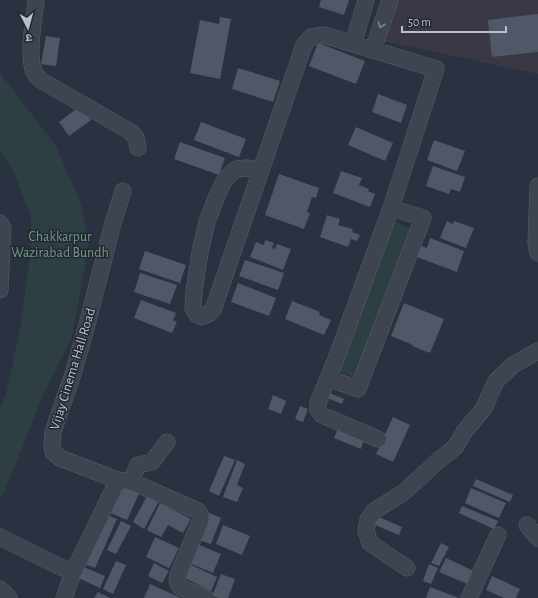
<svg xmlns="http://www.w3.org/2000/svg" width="538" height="598" viewBox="0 0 538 598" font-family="'Alegreya Sans','Noto Sans Devanagari',sans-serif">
<rect width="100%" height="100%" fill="#2a3140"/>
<path fill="#3a3844" d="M384,0h154v74l-170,-36z"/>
<path fill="#2d3f42" d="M0,73l56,73 25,58 8,40 -17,93 -32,65 -29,75 -11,23v-92l7,-18 13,-61 11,-80v-32l-18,-48 -13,-18z
M392,221l20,8 -56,149 -19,-7z"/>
<path fill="#505868" d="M321,0h28l-5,15 -25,-8z
M538,14v38l-46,5 -4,-37z
M220,17l11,2 -11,60 -30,-6 10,-53 19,4z
M46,36l14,2 -4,28 -15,-2z
M318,43l47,18 -9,23 -47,-18z
M238,68l42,13 -7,21 -41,-13z
M378,94l29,11 -6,18 -29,-11z
M80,106l11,14 -22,16 -10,-14z
M201,122l45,17 -7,18 -45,-17z
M356,127l37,16 -8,18 -37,-16z
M434,140l31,11 -8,20 -30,-11z
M180,142l45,16 -6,17 -45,-16z
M433,166l32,11 -5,15 -9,-3 -2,5 -23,-8z
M341,171l21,7 -3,7 10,4 -1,2 7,3 -5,13 -37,-14z
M279,174l40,14 -3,10 -4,-1 -5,15 3,1 -6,16 -39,-14z
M327,215l13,4 -2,6 15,4 -1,3 8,3 -3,6 -6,-2 -3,8 -28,-10z
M447,221l6,3 1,-3 20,7 -8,20 -26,-10z
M430,238l34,13 -7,21 -40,-15 4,-11 6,2z
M265,240l9,3 -2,5 3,1 2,-5 14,5 -8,21 -33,-13 6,-15 8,3z
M145,251l41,14 -6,18 -41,-14z
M245,260l39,13 -6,17 -39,-14z
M140,273l37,12 -7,19 -36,-12z
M238,283l38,15 -7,18 -38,-14z
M141,300l35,13 -3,7 4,2 -5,11 -38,-15z
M292,301l28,11 -1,3 12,5 -7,15 -39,-16z
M404,303l40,16 -14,34 -18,-7 1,-1 -22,-9z
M327,392l17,7 -2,5 -17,-7z
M273,395l13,6 -5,13 -13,-5z
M300,406l8,3 -5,13 -8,-3z
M393,417l17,8 -17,37 -17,-8z
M339,426l26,11 -4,12 -27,-11z
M224,456l11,4 -16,36 -10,-5z
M237,460l8,4 -8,21 6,3 -6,14 -14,-5z
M476,479l37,16 -3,7 -37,-16z
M119,484l20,10 -12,26 -21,-9z
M471,488l35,15 -7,15 -34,-15z
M147,496l11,7 -14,26 -11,-7z
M160,503l31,16 -8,14 -15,-8 -7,12 -14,-7z
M462,506l36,15 -4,8 -35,-16z
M207,512l14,6 -10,26 -15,-5z
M104,514l13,5 -22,49 -12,-5z
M372,514l30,13 -3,8 -31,-13z
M121,521l10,5 -15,28 -9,-4z
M223,525l27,11 -8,19 -26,-11z
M155,537l24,11 -10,20 -23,-11z
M441,543l8,4 -10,19 -8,-3z
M197,544l24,10 -8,19 -24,-10z
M446,558l32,15 -6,13 -33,-14z
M116,561l10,4 -13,29 -10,-5z
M154,563l15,8 -7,12 -14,-7z
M187,563l30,14 -6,14 -30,-15z
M429,564l9,4 -7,16 -8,-3z
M81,566l24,10 -5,12 -24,-11z
M221,574l14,5 -7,19h-9l-7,-2z
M492,576l28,13 -4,9h-12l-18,-8z
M150,584l31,14h-37z
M430,587l29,11h-33z
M98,592l12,6h-16z"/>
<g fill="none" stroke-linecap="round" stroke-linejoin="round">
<defs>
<path id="minor" d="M36,0c-2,19 -9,55 -2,72 1,3 5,6 8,9l89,51 5,6 2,10
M353,44l13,-44
M373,50l17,-50
M261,171l-13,-3 -12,1 -11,10 -8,17 -10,26 -7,30 -6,40 -1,16 4,7 4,2 7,-3 5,-4c30,-88 61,-177 91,-265l7,-8 13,-2 112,34 -45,139 -55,151 -18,44v7l4,5 56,24
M538,186l-2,57 2,10
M123,191l-10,32 -25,98 -15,53 -20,58 -1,13 1,7 7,6 60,23 8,-1 70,31 3,5 -1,6 -22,53 -1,6 3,6 26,11
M0,223l3,5 -3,62
M328,378l30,11 65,-171 -32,-10
M131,482l7,-17 14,-3 15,-20
M527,525l11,13
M0,537l73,36
M407,568l-37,-25 -4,-12 2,-11 6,-9 29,-18 37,-34 8,-6 8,-7 8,-14 20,-24 12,-27 17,-16 25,-14
M0,589l9,9
M64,598l9,-25 42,-87 5,-5
M469,598l29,-63"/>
</defs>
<use href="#minor" stroke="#585f6a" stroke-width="17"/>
<use href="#minor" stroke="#3e4450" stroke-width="16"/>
</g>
<defs><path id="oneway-chevron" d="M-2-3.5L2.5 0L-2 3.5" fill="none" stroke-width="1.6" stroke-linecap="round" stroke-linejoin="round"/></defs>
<use stroke="#828893" href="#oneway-chevron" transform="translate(381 25) rotate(109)"/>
<g text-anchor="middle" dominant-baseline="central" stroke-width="3" stroke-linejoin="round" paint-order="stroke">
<g font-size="14" fill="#74987f" stroke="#222935">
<text x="60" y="237">Chakkarpur<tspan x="60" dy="16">Wazirabad Bundh</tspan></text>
</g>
<g font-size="14" fill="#babfca" stroke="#222935">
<text transform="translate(73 369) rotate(-73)">Vijay Cinema Hall Road</text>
</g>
</g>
<g transform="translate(28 28) rotate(174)" stroke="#222935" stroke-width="3" paint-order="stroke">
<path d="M0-3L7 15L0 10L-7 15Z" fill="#babfca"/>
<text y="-6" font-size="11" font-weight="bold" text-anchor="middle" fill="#babfca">उ</text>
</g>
<path d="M402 26v6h104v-6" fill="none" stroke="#babfca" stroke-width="2"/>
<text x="408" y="26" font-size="12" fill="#babfca" stroke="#222935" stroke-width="3" paint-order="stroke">50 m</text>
</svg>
